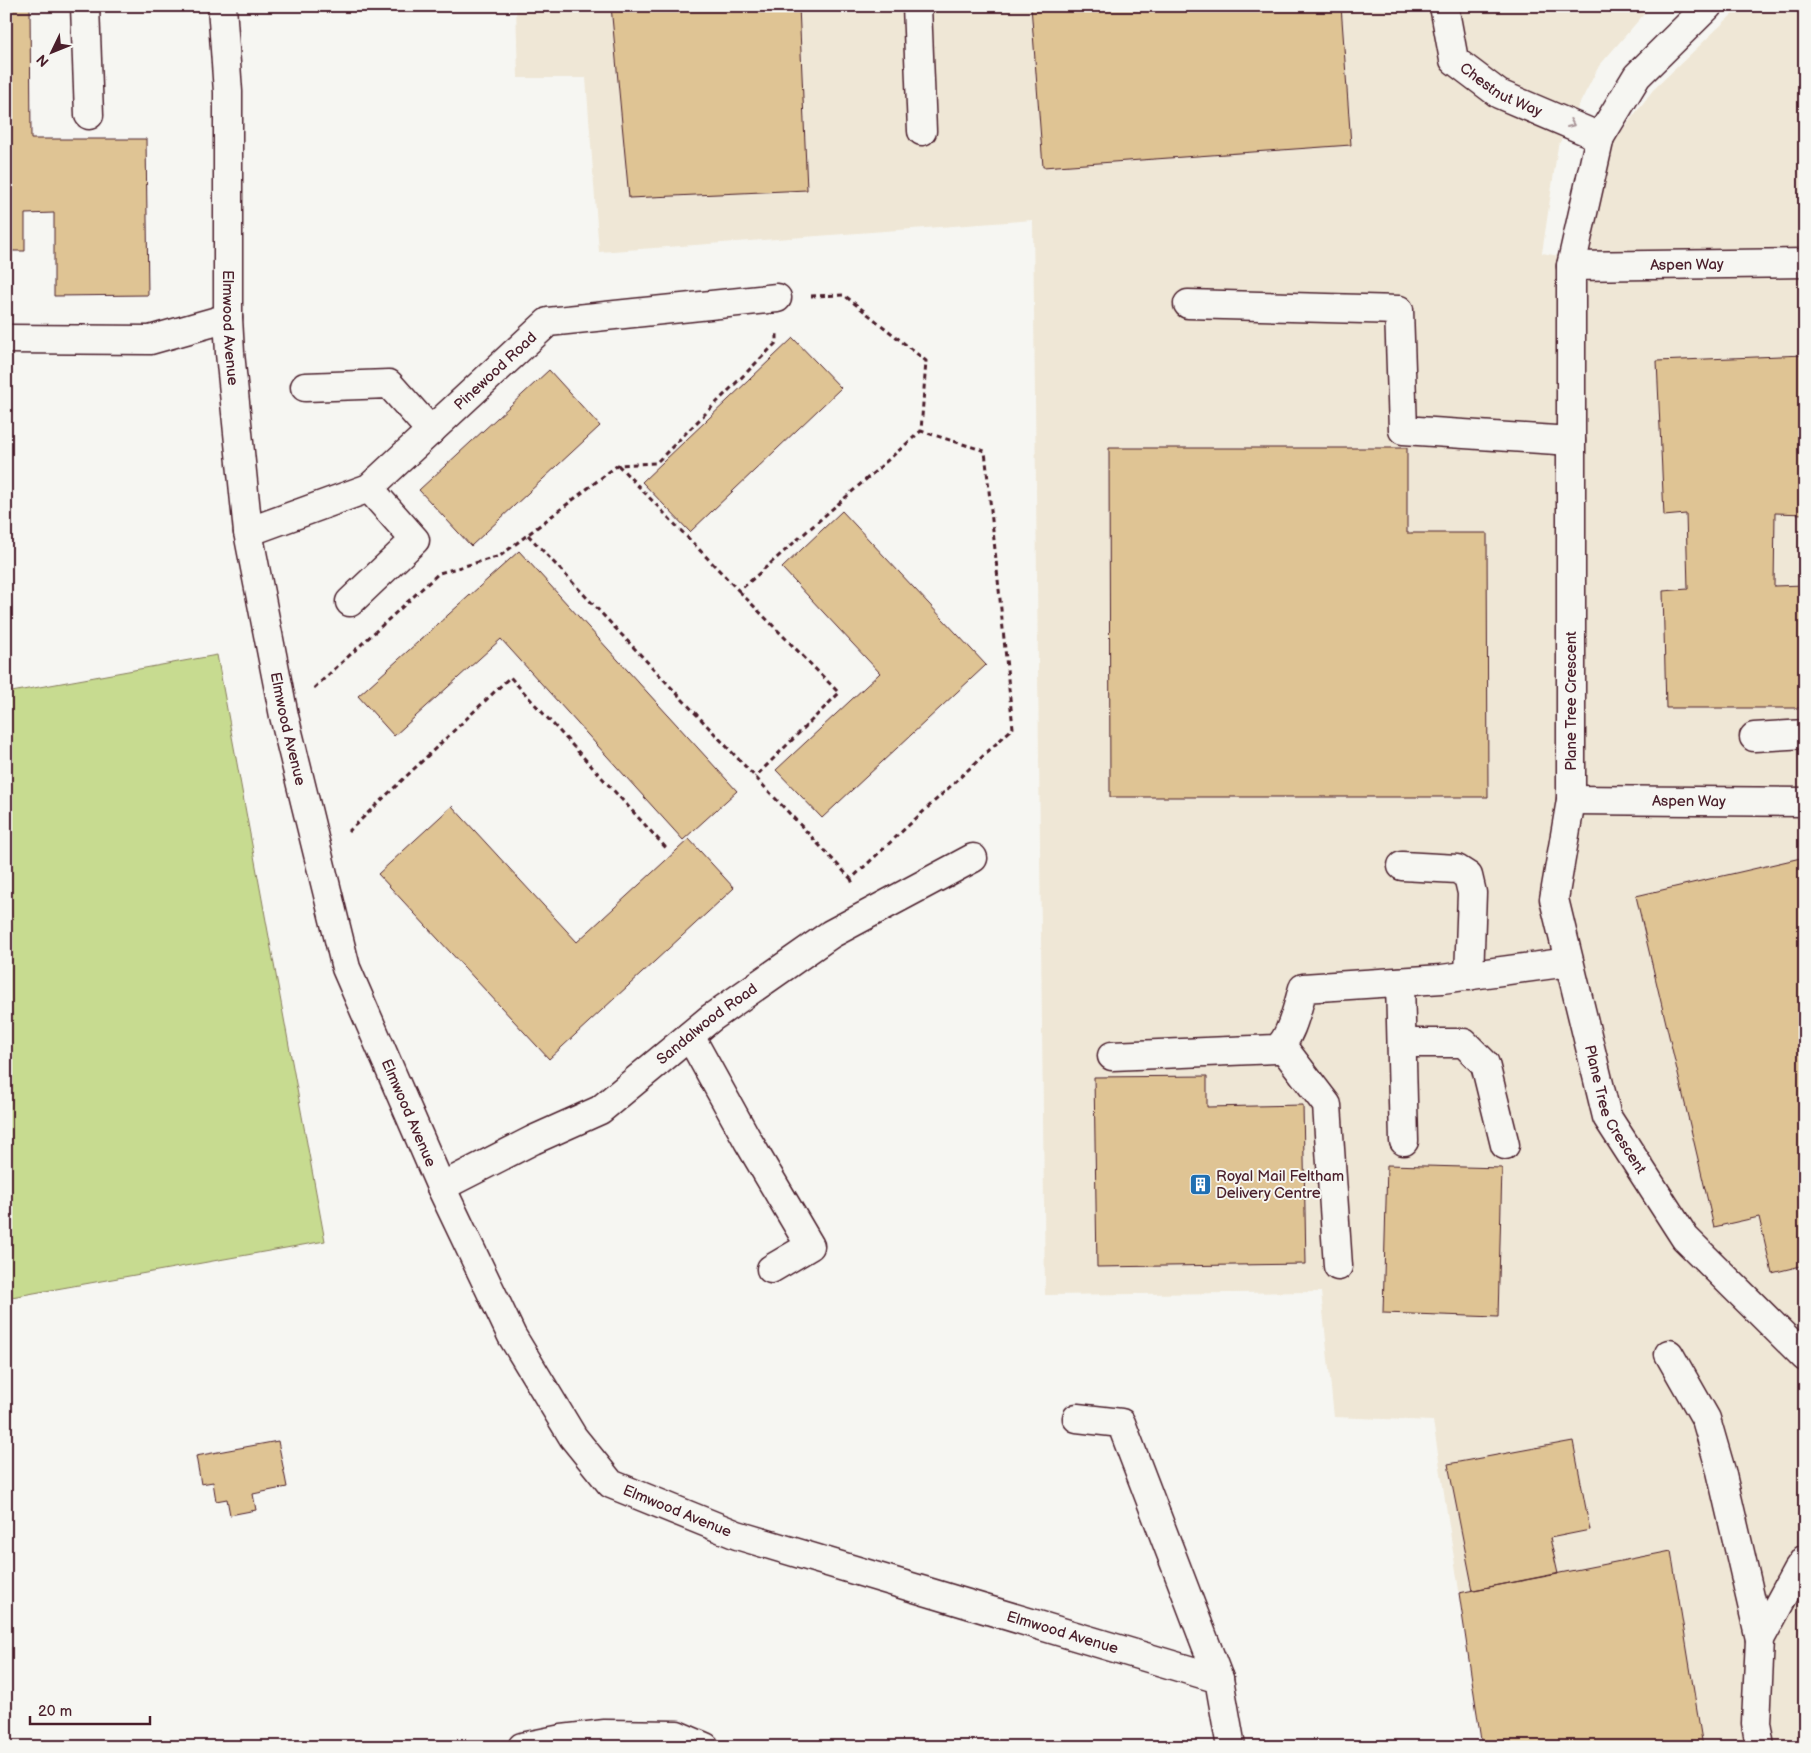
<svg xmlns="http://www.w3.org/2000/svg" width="1811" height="1753" viewBox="0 0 1811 1753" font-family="'Balsamiq Sans',sans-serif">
<rect width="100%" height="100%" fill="#f6f6f2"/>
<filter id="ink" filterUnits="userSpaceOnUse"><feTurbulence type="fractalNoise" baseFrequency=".02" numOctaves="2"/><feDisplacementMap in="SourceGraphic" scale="10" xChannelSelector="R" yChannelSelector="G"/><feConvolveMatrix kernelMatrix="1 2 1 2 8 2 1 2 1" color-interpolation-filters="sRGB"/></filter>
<g filter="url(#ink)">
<path fill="#efe7d6" d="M516,6h1135l-52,60 -41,80 -16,107 41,7 28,-115 42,-55 88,-84h64v1741h-322l-50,-326 -99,-4 -13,-125 -276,3 -12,-1075 -434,32 -13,-174h-68z"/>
<path fill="#c7db90" stroke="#887d5e" d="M217,655l108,586 -319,57v-605z"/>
<path fill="#dfc494" stroke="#4a1f2b" d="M6,6h24l1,133h115l2,156 -94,1v-83l-29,1v37h-19z
M611,6h188l8,184 -178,8z
M1031,6h310l10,139 -308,22z
M793,338l48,50 -151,144 -48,-50z
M1805,355v159l-30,-1 -1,73 31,-1v123h-139l-3,-117 25,-2 -2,-75 -22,2 -7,-155z
M549,370l51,56 -129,120 -52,-56z
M1109,448h298v85h80l1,264h-378z
M842,511l144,154 -164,153 -46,-48 104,-97 -98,-105z
M519,551l218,240 -54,49 -182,-201 -107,97 -36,-40z
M452,806l125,136 112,-103 45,49 -185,171 -171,-185z
M1805,857v408l-33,8 -13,-56 -45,10 -78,-331z
M1207,1076v31l96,-2 3,159 -209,3 -3,-190z
M1387,1165l115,3 -4,149 -115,-4z
M278,1441l9,46 -34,7 3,16 -26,5 -3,-16 -11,2 -3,-19 -12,2 -5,-28z
M1573,1441l17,89 -40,8 8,36 -85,16 -25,-126z
M1671,1551l32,196h-221l-23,-154z
M1805,1744v3h-20z"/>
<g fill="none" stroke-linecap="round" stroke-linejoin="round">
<defs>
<g id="minor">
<path d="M85,6l4,109"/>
<path id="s1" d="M222,6l6,86v226l2,35 18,179 36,184 62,252 95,219 71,149 61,101 38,47 126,51 482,144 12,68"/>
<path d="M917,6l5,125"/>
<path id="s2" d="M1444,6l10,54 45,34 101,43"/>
<path id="s3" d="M1708,6l-71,70 -37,61 -29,129v534l-17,99 53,218 78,121 120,119"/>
<path id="s4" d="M1571,266l234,-3"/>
<path d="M1188,304l211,6 4,120 168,11"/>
<path d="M6,339l144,1 78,-22"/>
<path d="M305,387l84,-3 42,47"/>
<path id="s5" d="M248,532l121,-44 179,-166 229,-24"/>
<path d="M350,602l65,-62 -46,-52"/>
<path d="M1754,737l51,-3"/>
<path id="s6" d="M1571,800l234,2"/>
<path d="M1402,866l55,3 11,7 4,17 -3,83"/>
<path d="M1400,982l4,159"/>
<path d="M690,1036l58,105 62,105 -39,23"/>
<path d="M1402,1043h62l21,21 20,81"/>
<path d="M1282,1046l45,59 11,161"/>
<path d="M1112,1056l164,-7c15,-9 22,-44 27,-61l139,-9 127,-17"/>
<path id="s7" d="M441,1187l92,-47 67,-30 111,-92 120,-84 142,-76"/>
<path d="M1669,1354l37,65 15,52 39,168"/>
<path d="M1077,1418l44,5 98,256"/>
<path d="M522,1747l40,-8 43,-5 72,1 28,12"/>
<path d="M1760,1747l-4,-24 4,-84 38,-70 7,-10"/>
</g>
</defs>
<use href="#minor" stroke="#4a1f2b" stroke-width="31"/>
<path stroke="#4a1f2b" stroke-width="3" stroke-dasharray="5 4" stroke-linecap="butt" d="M811,296l33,-1 82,66 -5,70 64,20 28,277 -162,151 2,5
M618,465l121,126 182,-160
M528,535l323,344
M739,591l100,102 -84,84
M314,688l125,-115 61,-17 118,-91 38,-2 121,-121v-9
M348,832l162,-155 157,172"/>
<use href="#minor" stroke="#f6f6f2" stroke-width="28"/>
</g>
<defs><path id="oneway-chevron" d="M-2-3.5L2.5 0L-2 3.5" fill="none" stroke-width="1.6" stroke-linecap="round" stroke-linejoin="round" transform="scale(1.25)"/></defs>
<use stroke="#a99598" href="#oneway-chevron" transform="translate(1571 124) rotate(23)"/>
</g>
<defs>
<symbol id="building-square" viewBox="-11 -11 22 22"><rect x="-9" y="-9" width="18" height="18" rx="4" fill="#1f6fb2" stroke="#f6f6f2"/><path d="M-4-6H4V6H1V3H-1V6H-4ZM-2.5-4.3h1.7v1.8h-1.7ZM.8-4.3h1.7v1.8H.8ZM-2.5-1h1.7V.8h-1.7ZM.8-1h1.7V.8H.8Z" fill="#fff"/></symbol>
</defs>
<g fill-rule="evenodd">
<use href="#building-square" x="1188" y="1172" width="25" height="25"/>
</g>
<g text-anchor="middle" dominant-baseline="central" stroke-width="4" stroke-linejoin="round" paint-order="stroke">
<g font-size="15" fill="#4a1f2b" stroke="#f6f6f2">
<text stroke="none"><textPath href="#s2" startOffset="111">Chestnut Way</textPath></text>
<text stroke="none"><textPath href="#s4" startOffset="116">Aspen Way</textPath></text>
<text stroke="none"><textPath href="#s1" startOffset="322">Elmwood Avenue</textPath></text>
<text stroke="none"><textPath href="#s5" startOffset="301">Pinewood Road</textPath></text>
<text transform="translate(1571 701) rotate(-90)">Plane Tree Crescent</text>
<text stroke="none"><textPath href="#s1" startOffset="728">Elmwood Avenue</textPath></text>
<text stroke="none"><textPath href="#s6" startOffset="118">Aspen Way</textPath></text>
<text stroke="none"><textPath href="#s7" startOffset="314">Sandalwood Road</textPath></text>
<text stroke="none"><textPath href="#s3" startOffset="1158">Plane Tree Crescent</textPath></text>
<text stroke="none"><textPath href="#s1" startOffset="1132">Elmwood Avenue</textPath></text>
<text stroke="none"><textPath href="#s1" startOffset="1628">Elmwood Avenue</textPath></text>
<text stroke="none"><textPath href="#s1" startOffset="2032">Elmwood Avenue</textPath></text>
</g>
<g font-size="15" fill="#4a1f2b" stroke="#f6f6f2" text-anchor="start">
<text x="1216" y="1176">Royal Mail Feltham<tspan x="1216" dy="17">Delivery Centre</tspan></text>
</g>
</g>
<rect width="1811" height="1753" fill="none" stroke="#f6f6f2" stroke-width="25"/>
<rect x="12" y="12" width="1786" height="1728" fill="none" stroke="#4a1f2b" stroke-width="2" filter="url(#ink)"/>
<g transform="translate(52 52) rotate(227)" stroke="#f6f6f2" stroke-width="4" paint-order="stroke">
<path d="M0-4L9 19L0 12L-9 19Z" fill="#4a1f2b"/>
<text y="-8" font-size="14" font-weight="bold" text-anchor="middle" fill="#4a1f2b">N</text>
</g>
<path d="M30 1716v8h120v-8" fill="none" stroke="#4a1f2b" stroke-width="2.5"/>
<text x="38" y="1716" font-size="15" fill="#4a1f2b" stroke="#f6f6f2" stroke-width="4" paint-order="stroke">20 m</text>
</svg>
